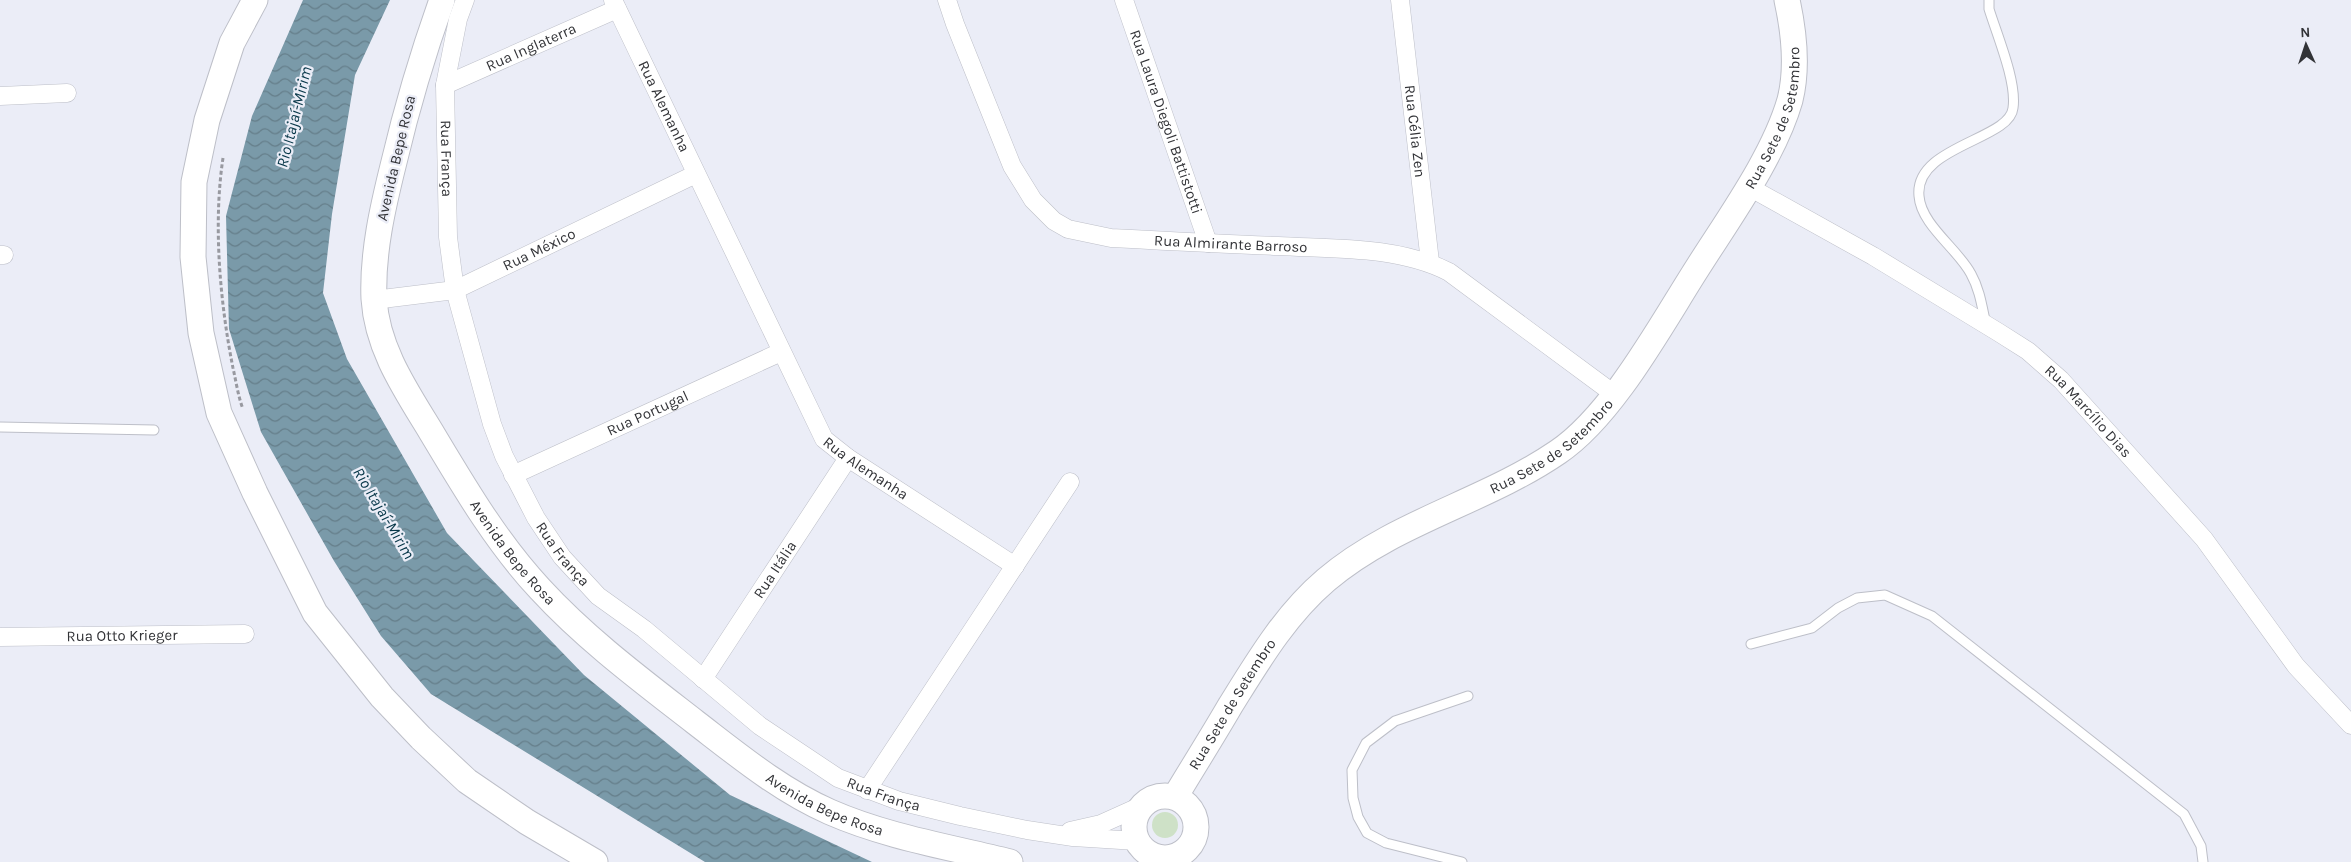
<svg xmlns="http://www.w3.org/2000/svg" width="2351" height="862" viewBox="0 0 2351 862" font-family="Karla,sans-serif">
<defs>
<pattern id="water-waves" width="16" height="10" patternUnits="userSpaceOnUse" patternTransform="scale(1.25)"><rect width="16" height="10" fill="#7a9aa9"/><path d="M0 5q4-4 8 0t8 0" fill="none" stroke="#657e8a"/></pattern>
</defs>
<rect width="100%" height="100%" fill="#ebedf7"/>
<path fill="#cee1c7" d="M1152 825a13 13 0 1 1 26 0a13 13 0 1 1-26 0Z"/>
<path fill="url(#water-waves)" d="M303,0h87l-35,75 -23,139 -9,79 24,66 100,174 137,142 146,120 142,67h-167l-274,-168 -50,-58 -47,-75 -73,-129 -32,-103 -3,-113 26,-100z"/>
<g fill="none" stroke-linecap="round" stroke-linejoin="round">
<defs>
<path id="lane" d="M1986,325c-4,-18 -6,-35 -15,-51 -13,-25 -50,-49 -52,-78 -5,-50 91,-56 94,-88 4,-26 -16,-73 -24,-99v-9
M0,427l154,3
M1751,644l61,-16 26,-20 19,-10 28,-3 47,21 252,198 17,32 2,16
M1462,862l-76,-19 -19,-10 -9,-16 -5,-19 -1,-28 14,-27 29,-22 73,-25"/>
<g id="street">
<path id="s1" d="M465,0l-7,19 -13,66 3,152 7,53 37,134 12,32 32,62 26,39 36,39 46,33 116,97 78,52 61,23 61,15 67,14 46,7 64,4"/>
<path id="s2" d="M613,0l211,439 24,19 167,108"/>
<path id="s3" d="M947,0l8,24 57,142 21,34 21,21 14,8 43,9c56,3 112,6 167,8 56,3 120,0 171,26l165,122"/>
<path id="s4" d="M1124,0l84,243"/>
<path id="s5" d="M1400,0l30,262"/>
<path id="s6" d="M445,85l172,-76"/>
<path d="M0,96l67,-3"/>
<path id="s7" d="M1749,187l124,69 125,76 30,19 33,29 143,159 92,127 55,59"/>
<path d="M0,255h4"/>
<path id="s8" d="M374,300l81,-10 241,-116"/>
<path id="s9" d="M513,475l268,-123"/>
<path id="s10" d="M0,637l245,-3"/>
<path id="s11" d="M703,679l145,-221"/>
<path d="M867,790l203,-308"/>
<path d="M1070,831l31,-7 40,-18"/>
</g>
<g id="secondary">
<path d="M255,0l-23,43 -25,77 -13,62 -1,75 8,76 18,80 36,80 60,120 67,84 39,41 46,43 60,41 68,40"/>
<path id="s12" d="M442,0c-19,53 -35,107 -48,162 -11,44 -22,91 -20,137 3,49 31,90 56,131 33,55 66,112 110,159 46,50 101,91 155,133 43,33 85,68 135,90 57,25 120,35 180,50"/>
<circle cx="1165" cy="827" r="31"/>
<path id="s13" d="M1175,797c18,-30 37,-60 55,-91 28,-45 55,-91 96,-126 68,-58 159,-78 232,-128 55,-37 104,-129 140,-185 31,-49 76,-111 92,-167 8,-32 4,-68 -3,-100"/>
</g>
</defs>
<use href="#lane" stroke="#bdbfc8" stroke-width="11"/>
<use href="#street" stroke="#bdbfc8" stroke-width="19"/>
<use href="#secondary" stroke="#bdbfc8" stroke-width="27"/>
<path stroke="#9899a0" stroke-width="3" stroke-dasharray="4 2.5" stroke-linecap="butt" d="M223,158c-10,66 -3,145 10,210 3,13 5,28 10,41"/>
<use href="#lane" stroke="#fff" stroke-width="9"/>
<use href="#street" stroke="#fff" stroke-width="18"/>
<use href="#secondary" stroke="#fff" stroke-width="25"/>
</g>
<g text-anchor="middle" dominant-baseline="central" stroke-width="4.5" stroke-linejoin="round" paint-order="stroke">
<g font-size="15" fill="#323337" stroke="#ebedf7">
<text stroke="none"><textPath href="#s6" startOffset="94">Rua Inglaterra</textPath></text>
<text stroke="none"><textPath href="#s2" startOffset="118">Rua Alemanha</textPath></text>
<text stroke="none"><textPath href="#s13" startOffset="934">Rua Sete de Setembro</textPath></text>
<text stroke="none"><textPath href="#s4" startOffset="129">Rua Laura Diegoli Battistotti</textPath></text>
<text stroke="none"><textPath href="#s5" startOffset="132">Rua Célia Zen</textPath></text>
<text transform="translate(396 158) rotate(-77)">Avenida Bepe Rosa</text>
<text stroke="none"><textPath href="#s1" startOffset="161">Rua França</textPath></text>
<text stroke="none"><textPath href="#s3" startOffset="428">Rua Almirante Barroso</textPath></text>
<text stroke="none"><textPath href="#s8" startOffset="175">Rua México</textPath></text>
<text stroke="none"><textPath href="#s7" startOffset="409">Rua Marcílio Dias</textPath></text>
<text stroke="none"><textPath href="#s9" startOffset="148">Rua Portugal</textPath></text>
<text stroke="none"><textPath href="#s13" startOffset="529">Rua Sete de Setembro</textPath></text>
<text stroke="none"><textPath href="#s2" startOffset="538">Rua Alemanha</textPath></text>
<text stroke="none"><textPath href="#s12" startOffset="600">Avenida Bepe Rosa</textPath></text>
<text stroke="none"><textPath href="#s1" startOffset="581">Rua França</textPath></text>
<text stroke="none"><textPath href="#s11" startOffset="131">Rua Itália</textPath></text>
<text stroke="none"><textPath href="#s10" startOffset="122">Rua Otto Krieger</textPath></text>
<text stroke="none"><textPath href="#s13" startOffset="109">Rua Sete de Setembro</textPath></text>
<text stroke="none"><textPath href="#s1" startOffset="986">Rua França</textPath></text>
<text stroke="none"><textPath href="#s12" startOffset="1005">Avenida Bepe Rosa</textPath></text>
</g>
<g font-size="16" font-style="italic" fill="#053547" stroke="#ebedf7">
<text transform="translate(294 117) rotate(-76)">Rio Itajaí-Mirim</text>
<text transform="translate(384 513) rotate(59)">Rio Itajaí-Mirim</text>
</g>
</g>
<g transform="translate(2306 45) rotate(357)" stroke="#ebedf7" stroke-width="4" paint-order="stroke">
<path d="M0-4L9 19L0 12L-9 19Z" fill="#323337"/>
<text y="-8" font-size="14" font-weight="bold" text-anchor="middle" fill="#323337">N</text>
</g>
</svg>
